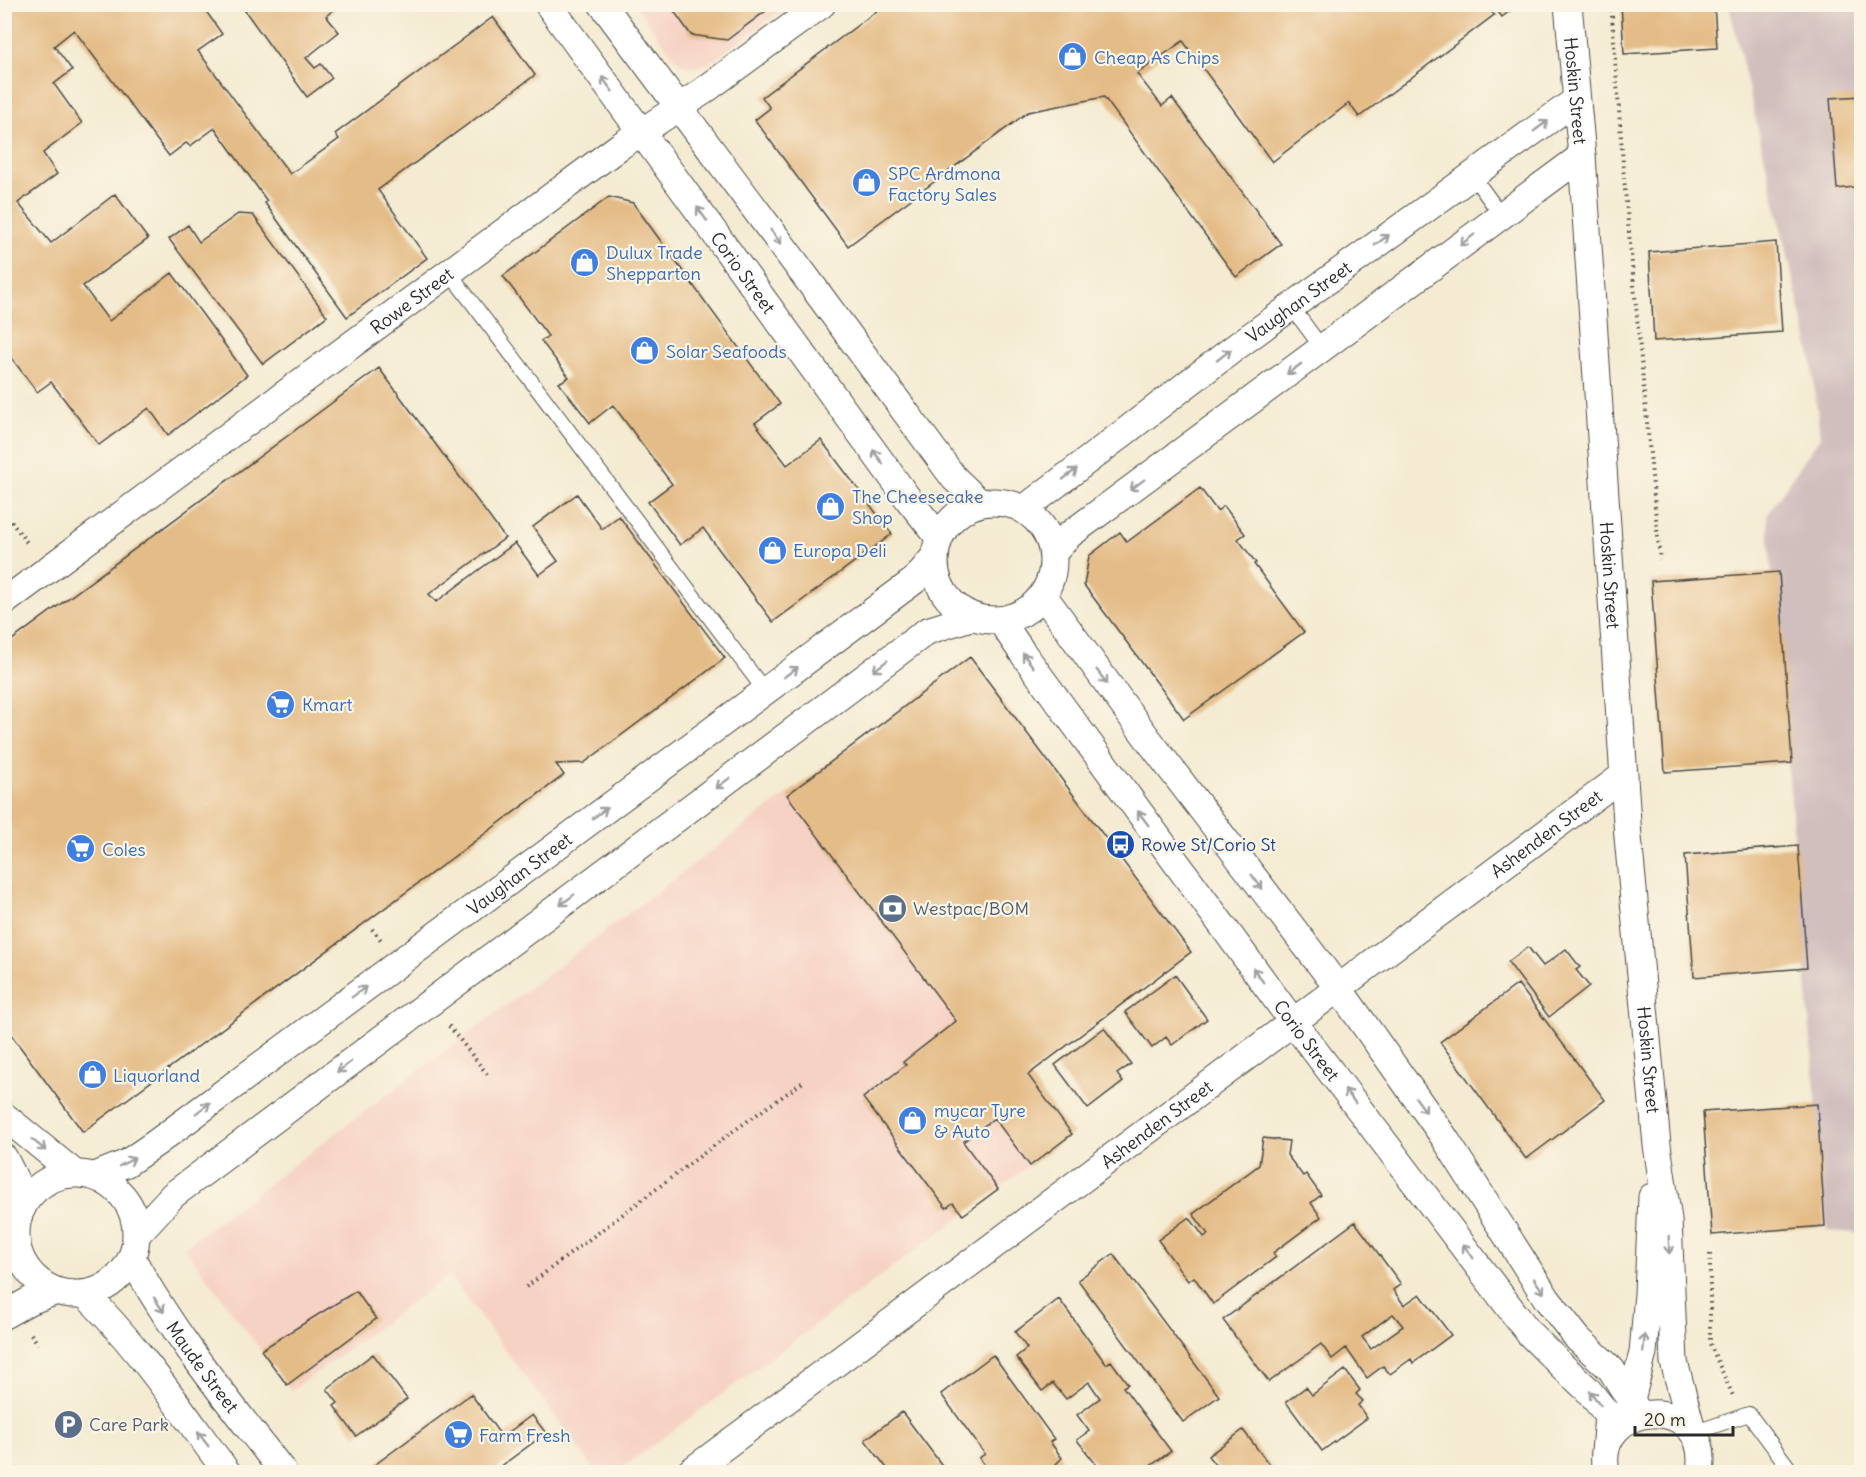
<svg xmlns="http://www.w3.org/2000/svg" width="1866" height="1477" viewBox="0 0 1866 1477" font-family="Delius,sans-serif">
<rect width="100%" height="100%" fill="#fcf5e5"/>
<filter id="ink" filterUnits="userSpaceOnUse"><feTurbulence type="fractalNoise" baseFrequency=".0167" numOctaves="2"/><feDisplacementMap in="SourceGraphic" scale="12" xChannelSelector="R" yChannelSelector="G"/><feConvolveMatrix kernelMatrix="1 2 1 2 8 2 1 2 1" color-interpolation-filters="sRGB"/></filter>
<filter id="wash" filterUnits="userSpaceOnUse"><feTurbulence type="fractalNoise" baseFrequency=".008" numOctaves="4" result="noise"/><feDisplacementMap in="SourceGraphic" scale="24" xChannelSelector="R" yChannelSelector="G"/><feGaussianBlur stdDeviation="1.35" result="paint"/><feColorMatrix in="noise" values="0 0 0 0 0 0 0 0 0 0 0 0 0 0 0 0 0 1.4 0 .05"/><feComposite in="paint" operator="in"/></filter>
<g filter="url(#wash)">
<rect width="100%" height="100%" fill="#f4ebd2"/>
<path fill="#f6d2c4" d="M635,5h154l-71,52 -13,8 -14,3 -10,-4 -9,-9z
M970,657l221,295 -163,123 44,59 -455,338h-21l-147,-197 -158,116 -107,-144z"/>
<path fill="#d1bfbe" d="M1729,5h132v1228l-34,-2 -60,-716 53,-78 -9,-81z"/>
<g id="blocks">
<path fill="#e4bc87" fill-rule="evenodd" d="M4,4h197l21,30 -24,17 92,123 49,-35 -4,-5 158,-117 42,58 -157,115 49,68 -80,59 -82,-114 2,-2 -52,-73 -25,18 -4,-3 -17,13 -95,-126 -20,16 18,24 -18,14 28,39 -39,30 14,21 -39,29 33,40 64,-49 33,45 -65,47 26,35 63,-48 75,102 -79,60 -19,-27 -50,37 -48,-63 -14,10 -33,-44z
M240,4h101l-15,12 13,16 -33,26 9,10 6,-4 11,14 -25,19z
M669,4h106l-48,36 -36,-5z
M886,4h600l8,11 -135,102 -10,-14 -77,59 -89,-121 -46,33 25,32 10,-8 109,146 -45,33 -132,-180 -76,15 -180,134 -93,-126 15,-12 -8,-11z
M1492,4h27l-17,13z
M1621,4h93l3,44 -93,6z
M1862,96v90l-25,3 -7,-91z
M609,197l24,6 147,201 -25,19 32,42 34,-25 71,94 -119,88 -70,-94 -23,17 -32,-43 24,-18 -59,-79 -23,18 -31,-40 10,-6 -28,-36 7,-5 -45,-60z
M238,214l15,1 74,101 -64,48 -94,-125 19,-14 11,17z
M1776,242l6,90 -128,9 -5,-89z
M379,368l126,170 -76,56 7,8 79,-59 24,32 19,-14 -25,-34 44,-33 25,35 17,-13 106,142 -141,105 -28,1 8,11 -481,357 -79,-107v-379z
M1200,488l17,23 7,-5 21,28 -7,5 18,24 -2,1 50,68 -120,87 -100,-134 5,-29 31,-24 7,10z
M1779,572l13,191 -127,9 -14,-191z
M970,657l221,295 -163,123 44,59 -42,32 -36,-48 -31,24 35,47 -35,26 -10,-12 -7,5 -83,-110 43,-33 -3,-3 53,-41 -169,-226z
M1798,846l9,122 -113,9 -9,-122z
M1528,947l15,19 23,-17 14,18 -4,3 13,16 -40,31 -41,-55z
M1175,975l32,44 -35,26 -6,-8 -14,11 -27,-36z
M1518,984l87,116 -79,59 -86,-117z
M1104,1028l27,36 -14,10 6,8 -35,27 -33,-44z
M1817,1104l8,122 -113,9 -9,-123z
M1263,1138l26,3 -2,14 16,21 3,-2 15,21 -10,8 10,14 -48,36 3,4 -63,47 -19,-27 -6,4 -30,-41 31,-23 15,20 4,-3 -15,-20 66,-49z
M1355,1222l46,62 -8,6 11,15 16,-11 31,41 -38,28 -2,-4 -21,15 -7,-8 -16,12 -21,-30 -14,11 -11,-15 -52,38 -46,-62zM1393,1314l10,12 -32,23 -9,-12z
M1113,1254l106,142 -36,26 -105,-142z
M356,1291l20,28 -89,66 -26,-35z
M1059,1299l47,65 5,-3 17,23 -5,3 48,64 -29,21h-22l-4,-5 -8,5h-6l-25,-32 12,-9 -12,-16 23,-17 -11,-16 -23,17 -13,-16 -11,8 -26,-34 11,-9 -12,-16z
M373,1354l34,45 -51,37 -22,-30 4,-3 -11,-14z
M993,1355l61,84 -4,3 12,16 -6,6 6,8 7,-5 4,5h-83l-11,-14 6,-4 -44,-60z
M1345,1370l15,20 -4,4 7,7 -5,4 9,13 -45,33 -36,-49 20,-15 6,8z
M471,1394l31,43 30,-22 14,18 -53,39h-128z
M902,1412l45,60h-57l-25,-32z
M1243,1430l32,42h-54l-13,-16z"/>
</g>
</g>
<g filter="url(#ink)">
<use href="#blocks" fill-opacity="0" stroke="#494844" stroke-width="1.5"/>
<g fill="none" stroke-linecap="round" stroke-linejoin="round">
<defs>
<path id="service" d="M1472,175l29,40
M449,272l316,419
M1291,306l31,42
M1693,1433l56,-19 43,58"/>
<g id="minor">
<path id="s1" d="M548,4l361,496 30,37"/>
<path d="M602,4l212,284 140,190 26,25"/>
<path id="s2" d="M1568,4l14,152 46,681 29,308 11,75 6,142 18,68"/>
<circle cx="994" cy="561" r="59"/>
<path id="s3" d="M1024,509l213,-163 338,-245"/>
<path d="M1053,553l16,-18 513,-379"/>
<path d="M1043,595l102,140 194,254 105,148 103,162 31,40 33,30 29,46"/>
<path id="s4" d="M4,602l616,-456 82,-54 120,-88"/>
<path id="s5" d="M1001,621l21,31 271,370 236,311 33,33 25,23 21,26 -3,37"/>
<path d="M4,1116l70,57"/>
<path d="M4,1158l11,22 7,28"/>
<circle cx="76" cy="1234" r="60"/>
<path id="s6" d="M95,1176l32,-13 29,-20 759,-563 19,-23"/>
<path d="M137,1234l36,-39 754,-564 44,-14"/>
<path id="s7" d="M132,1258c41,77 98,145 151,214"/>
<path d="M85,1294c54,53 97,118 142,178"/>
<path d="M4,1315l25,-14 25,-9"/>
<path d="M1628,1411l15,-58 5,-59 4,-97"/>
<path id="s8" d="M690,1472l934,-697"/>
<path d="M1606,1472c-15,-73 107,-82 94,0"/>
</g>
</defs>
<use href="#service" stroke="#494844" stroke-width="16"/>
<use href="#minor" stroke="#494844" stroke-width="29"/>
<path stroke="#494844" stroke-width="4" stroke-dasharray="1.5 4.5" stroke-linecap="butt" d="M1611,4l14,186 35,370
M4,512l24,32
M372,929l9,11
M449,1026l38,48
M1710,1254v90l23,52
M526,1287l206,-155 71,-50
M31,1334l7,10"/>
<use href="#service" stroke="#fff" stroke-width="14"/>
<use href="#minor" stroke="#fff" stroke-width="27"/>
</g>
<defs><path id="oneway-shaft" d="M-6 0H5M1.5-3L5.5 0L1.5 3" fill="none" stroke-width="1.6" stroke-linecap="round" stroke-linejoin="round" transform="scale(1.5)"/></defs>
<g stroke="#a0a0a0">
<use href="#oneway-shaft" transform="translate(607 84) rotate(-127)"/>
<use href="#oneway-shaft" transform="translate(1541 126) rotate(-36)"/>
<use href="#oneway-shaft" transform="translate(702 214) rotate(-126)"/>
<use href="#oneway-shaft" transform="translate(776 237) rotate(53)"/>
<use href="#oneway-shaft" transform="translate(1382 240) rotate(-36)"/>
<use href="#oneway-shaft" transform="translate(1467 240) rotate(143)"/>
<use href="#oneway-shaft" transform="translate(1224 355) rotate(-38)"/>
<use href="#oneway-shaft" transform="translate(1294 369) rotate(144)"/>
<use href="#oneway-shaft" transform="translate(878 457) rotate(-126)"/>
<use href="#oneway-shaft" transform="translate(1070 474) rotate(-38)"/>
<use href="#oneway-shaft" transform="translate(1137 485) rotate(143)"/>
<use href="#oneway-shaft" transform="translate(1028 660) rotate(-126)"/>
<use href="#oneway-shaft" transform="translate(880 666) rotate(143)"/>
<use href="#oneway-shaft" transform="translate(791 672) rotate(-36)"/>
<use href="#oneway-shaft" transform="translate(1102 677) rotate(53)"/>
<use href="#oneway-shaft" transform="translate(723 783) rotate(143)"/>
<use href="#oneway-shaft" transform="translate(600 813) rotate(-37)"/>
<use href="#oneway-shaft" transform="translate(1143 818) rotate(-127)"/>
<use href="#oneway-shaft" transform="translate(1257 882) rotate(53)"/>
<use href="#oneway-shaft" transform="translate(567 900) rotate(143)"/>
<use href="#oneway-shaft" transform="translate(1258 975) rotate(-126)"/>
<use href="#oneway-shaft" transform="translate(359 992) rotate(-37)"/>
<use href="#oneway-shaft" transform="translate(344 1067) rotate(143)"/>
<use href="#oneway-shaft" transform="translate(1350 1096) rotate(-127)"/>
<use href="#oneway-shaft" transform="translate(1421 1105) rotate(54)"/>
<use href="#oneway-shaft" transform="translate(203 1108) rotate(-37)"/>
<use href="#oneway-shaft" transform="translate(39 1145) rotate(39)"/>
<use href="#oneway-shaft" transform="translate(127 1162) rotate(-28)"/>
<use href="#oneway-shaft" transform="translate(1669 1245) rotate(88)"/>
<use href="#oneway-shaft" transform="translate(1468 1251) rotate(-127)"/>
<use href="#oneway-shaft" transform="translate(1539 1286) rotate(56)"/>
<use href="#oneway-shaft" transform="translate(159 1305) rotate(56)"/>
<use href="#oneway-shaft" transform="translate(1644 1343) rotate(-85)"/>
<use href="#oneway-shaft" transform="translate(1595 1398) rotate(-128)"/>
<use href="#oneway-shaft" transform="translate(203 1439) rotate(-127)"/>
</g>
</g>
<defs>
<symbol id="shop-disc" viewBox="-11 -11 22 22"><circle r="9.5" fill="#3f7fe0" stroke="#fcf5e5"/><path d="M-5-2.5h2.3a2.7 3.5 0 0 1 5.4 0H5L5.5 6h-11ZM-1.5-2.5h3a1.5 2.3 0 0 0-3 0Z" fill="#fff"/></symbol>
<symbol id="supermarket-disc" viewBox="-11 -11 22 22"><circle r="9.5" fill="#3f7fe0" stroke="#fcf5e5"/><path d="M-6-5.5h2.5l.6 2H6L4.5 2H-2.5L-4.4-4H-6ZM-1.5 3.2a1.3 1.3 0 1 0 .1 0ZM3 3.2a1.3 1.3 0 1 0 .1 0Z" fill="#fff"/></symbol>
<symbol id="bus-disc" viewBox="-11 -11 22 22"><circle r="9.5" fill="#1a4fb4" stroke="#fcf5e5"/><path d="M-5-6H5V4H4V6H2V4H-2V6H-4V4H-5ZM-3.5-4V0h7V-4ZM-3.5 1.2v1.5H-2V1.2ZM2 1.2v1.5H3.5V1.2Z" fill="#fff"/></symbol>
<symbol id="bank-disc" viewBox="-11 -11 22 22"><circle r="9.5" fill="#5c6f8a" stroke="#fcf5e5"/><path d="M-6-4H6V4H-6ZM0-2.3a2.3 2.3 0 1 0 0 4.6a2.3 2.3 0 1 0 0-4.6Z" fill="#fff"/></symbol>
<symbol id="parking-disc" viewBox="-11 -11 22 22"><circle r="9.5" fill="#5c6f8a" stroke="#fcf5e5"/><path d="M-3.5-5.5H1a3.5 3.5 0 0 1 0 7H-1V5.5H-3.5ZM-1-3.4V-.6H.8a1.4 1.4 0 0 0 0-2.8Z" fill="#fff"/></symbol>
</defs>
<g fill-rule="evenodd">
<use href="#shop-disc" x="1056" y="40" width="33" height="33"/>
<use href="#shop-disc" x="850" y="166" width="33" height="33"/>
<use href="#shop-disc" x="568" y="246" width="33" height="33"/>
<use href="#shop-disc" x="628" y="334" width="33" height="33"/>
<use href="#shop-disc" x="814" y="490" width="33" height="33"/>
<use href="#shop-disc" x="756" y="534" width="33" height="33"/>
<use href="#supermarket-disc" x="264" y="688" width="33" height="33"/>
<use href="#bus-disc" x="1104" y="828" width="33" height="33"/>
<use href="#supermarket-disc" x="64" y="832" width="33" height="33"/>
<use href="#bank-disc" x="876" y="892" width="33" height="33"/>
<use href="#shop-disc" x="76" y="1058" width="33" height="33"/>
<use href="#shop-disc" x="896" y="1104" width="33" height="33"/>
<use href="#parking-disc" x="52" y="1408" width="33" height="33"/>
<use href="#supermarket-disc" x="442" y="1418" width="33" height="33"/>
</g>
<g text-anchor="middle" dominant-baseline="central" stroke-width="4.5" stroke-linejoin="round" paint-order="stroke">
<g font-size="18" fill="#366cbe" stroke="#fcf5e5" text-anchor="start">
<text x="1094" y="57">Cheap As Chips</text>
<text x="888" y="173">SPC Ardmona<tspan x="888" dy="21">Factory Sales</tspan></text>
<text x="606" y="252">Dulux Trade<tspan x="606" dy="21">Shepparton</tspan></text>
<text x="666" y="351">Solar Seafoods</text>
<text x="852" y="496">The Cheesecake<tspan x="852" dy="21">Shop</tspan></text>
<text x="793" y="550">Europa Deli</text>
<text x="302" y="704">Kmart</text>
<text x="102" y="849">Coles</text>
<text x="113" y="1075">Liquorland</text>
<text x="934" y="1110">mycar Tyre<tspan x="934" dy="21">&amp; Auto</tspan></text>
<text x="479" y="1435">Farm Fresh</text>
</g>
<g font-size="18" fill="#2b2b2b" stroke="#fcf5e5">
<text stroke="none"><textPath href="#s2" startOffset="87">Hoskin Street</textPath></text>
<text stroke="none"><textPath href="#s1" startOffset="332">Corio Street</textPath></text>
<text stroke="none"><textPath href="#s4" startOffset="507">Rowe Street</textPath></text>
<text stroke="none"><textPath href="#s3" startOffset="344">Vaughan Street</textPath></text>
<text stroke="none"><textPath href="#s2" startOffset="573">Hoskin Street</textPath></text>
<text stroke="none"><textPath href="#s8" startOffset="1068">Ashenden Street</textPath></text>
<text stroke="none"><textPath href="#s6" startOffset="522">Vaughan Street</textPath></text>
<text stroke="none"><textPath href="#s5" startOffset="519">Corio Street</textPath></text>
<text stroke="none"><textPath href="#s2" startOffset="1059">Hoskin Street</textPath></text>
<text stroke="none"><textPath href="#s8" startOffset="582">Ashenden Street</textPath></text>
<text stroke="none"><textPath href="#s7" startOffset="130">Maude Street</textPath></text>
</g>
<g font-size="18" fill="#164399" stroke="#fcf5e5" text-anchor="start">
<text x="1141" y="844">Rowe St/Corio St</text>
</g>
<g font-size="18" fill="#4e5e75" stroke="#fcf5e5" text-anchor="start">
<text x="913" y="908">Westpac/BOM</text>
<text x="89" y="1424">Care Park</text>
</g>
</g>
<rect width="1866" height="1477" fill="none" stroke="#fcf5e5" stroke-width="24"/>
<path d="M1635 1426v9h98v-9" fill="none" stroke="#2b2b2b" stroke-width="3"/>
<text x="1644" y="1426" font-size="18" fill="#2b2b2b" stroke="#fcf5e5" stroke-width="4.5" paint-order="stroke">20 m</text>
</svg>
